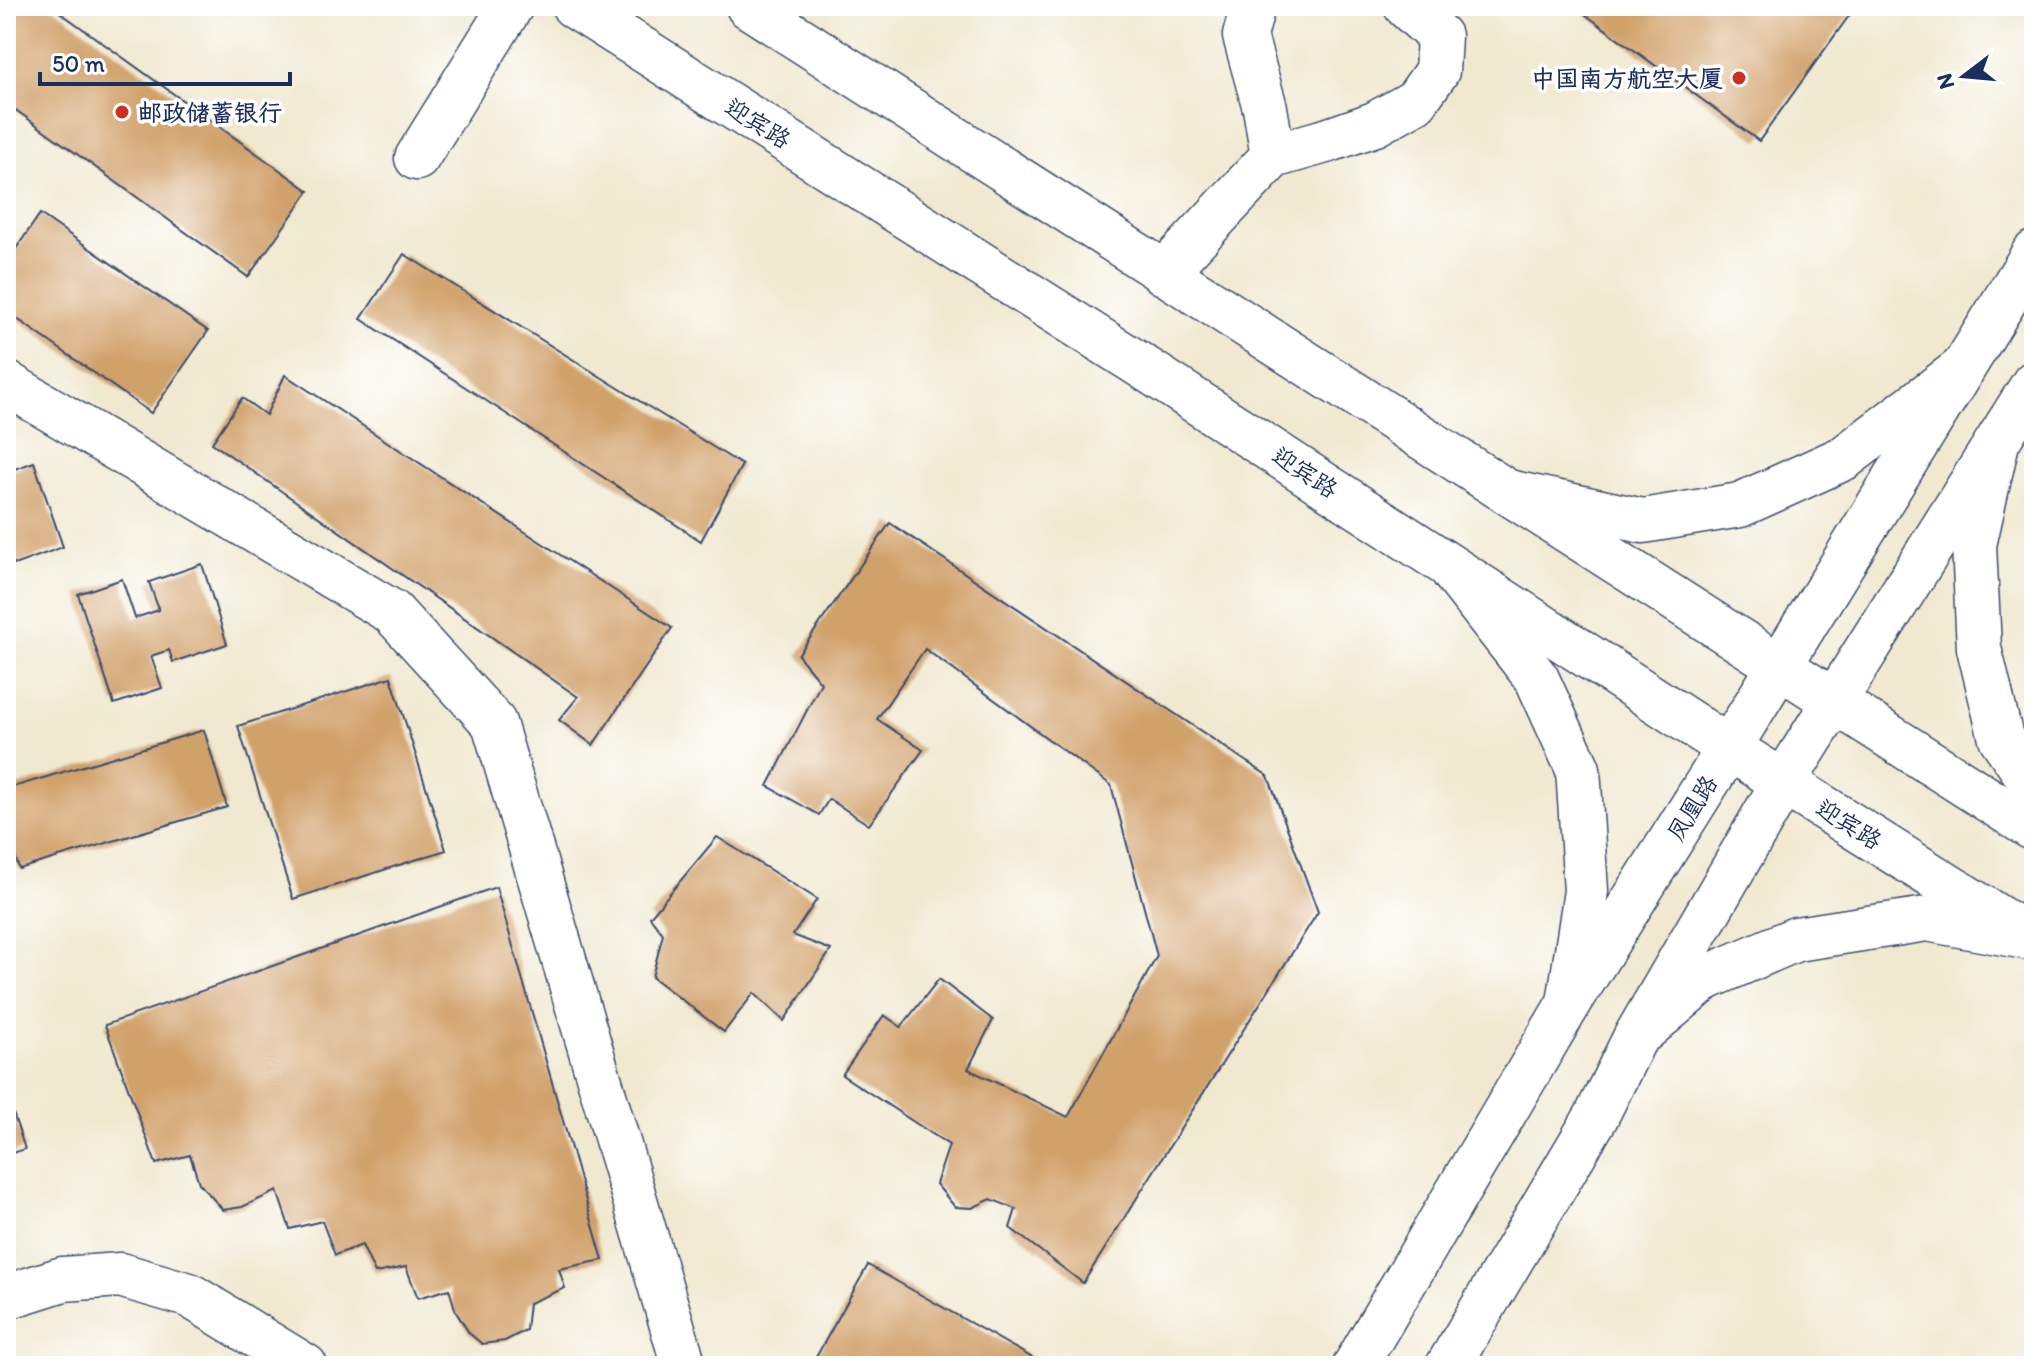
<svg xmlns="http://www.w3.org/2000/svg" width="2040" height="1372" viewBox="0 0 2040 1372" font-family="Itim,'LXGW WenKai TC',sans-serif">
<rect width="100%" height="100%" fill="#fff"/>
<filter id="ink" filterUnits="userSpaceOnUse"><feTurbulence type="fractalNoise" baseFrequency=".0125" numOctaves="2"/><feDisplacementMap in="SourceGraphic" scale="16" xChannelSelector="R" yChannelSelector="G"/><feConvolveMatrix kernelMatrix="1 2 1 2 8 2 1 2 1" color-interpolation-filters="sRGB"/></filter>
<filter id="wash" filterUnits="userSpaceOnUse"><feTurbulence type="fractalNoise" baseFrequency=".006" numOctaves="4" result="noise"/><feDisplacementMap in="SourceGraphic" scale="32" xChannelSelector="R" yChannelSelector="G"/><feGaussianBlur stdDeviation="1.8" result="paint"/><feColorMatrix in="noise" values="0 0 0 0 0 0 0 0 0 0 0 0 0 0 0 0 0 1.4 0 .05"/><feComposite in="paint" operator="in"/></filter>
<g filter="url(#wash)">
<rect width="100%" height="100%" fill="#f0e9d0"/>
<g id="blocks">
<path fill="#d1a16a" d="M6,6h45l258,185 -61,86 -242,-174z
M1593,6h263l-97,135 -173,-126z
M40,214l168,117 -57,82 -145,-102v-48z
M404,254l338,211 -41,76 -340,-222z
M285,375l387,253 -79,117 -34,-25 19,-23 -366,-254 30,-45 24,17z
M34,462l29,85 -49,18 -7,-19 -1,1v-75z
M890,523l378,253 50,136 -235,371 -73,-55 6,-19 -25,-10 -19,9 -17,-1 -19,-23 13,-39 -107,-70 42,-60 17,12 38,-48 54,41 -25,49 100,48 89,-161 -46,-171 -186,-136 -48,70 46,31 -54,75 -40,-26 -10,16 -51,-29 53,-103 -23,-28z
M202,564l25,80 -54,18 -4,-12 -18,6 11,32 -48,16 -36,-110 44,-15 13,39 24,-8 -10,-28z
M391,677l55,173 -153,49 -55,-173z
M204,730l23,77 -208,62 -13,-43v-37z
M717,837l100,62 -24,36 38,15 -47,71 -30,-28 -30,39 -72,-55 11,-43 -13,-17z
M496,887l107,373 -44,9 6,19 -36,15 -3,27 -21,11 -23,3 -13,-11 -13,-21 -7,-23 -31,9 -12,-31 -31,6 -13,-28 -27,10 -13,-34 -32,8 -13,-38 -35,16 -19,3 -24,-27 -9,-28 -34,9 -51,-139z
M6,1092l19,57 -19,6z
M868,1265l170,96 -3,5h-224z"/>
</g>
</g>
<g filter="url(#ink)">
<use href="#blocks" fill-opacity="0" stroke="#3b4b6f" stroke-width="2"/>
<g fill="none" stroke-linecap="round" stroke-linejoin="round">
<defs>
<path id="minor" d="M1253,6l-8,30 20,72 8,48
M417,158l94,-152
M1164,273l109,-117 56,-16 46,-16 41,-23 21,-30 2,-35 -33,-30
M6,383l386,229 102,111 190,643
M6,1297l57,-18 57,-4 69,20 116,71"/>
<path id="major" d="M1996,447l-22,98 5,103 22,90 33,48
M1508,492l135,29 97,-16 104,-47 119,-90
M1454,573l83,106 41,90 8,122 -17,112
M1637,1036l69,-58 90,-39 131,-20 104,19"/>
<path id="highway" d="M574,6l577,366 578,376 305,192
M748,6l1286,823
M1355,1366l214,-363 160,-255 305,-495
M1448,1366l148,-249 39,-79 148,-255 251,-400"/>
</defs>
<use href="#minor" stroke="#3b4b6f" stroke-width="47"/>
<use href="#major" stroke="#3b4b6f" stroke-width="47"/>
<use href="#highway" stroke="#3b4b6f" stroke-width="47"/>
<use href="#minor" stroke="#fff" stroke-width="44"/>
<use href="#major" stroke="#fff" stroke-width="44"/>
<use href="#highway" stroke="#fff" stroke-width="44"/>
</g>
</g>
<g fill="#c8321e" stroke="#fff" stroke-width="3">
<circle cx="1739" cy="78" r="8"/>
<circle cx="122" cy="112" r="8"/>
</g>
<g text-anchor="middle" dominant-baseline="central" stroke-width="7" stroke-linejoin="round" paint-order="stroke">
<g font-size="24" font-weight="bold" fill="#1b2f5e" stroke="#fff" text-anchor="end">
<text x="1723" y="78">中国南方航空大厦</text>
<text x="138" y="112" text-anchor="start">邮政储蓄银行</text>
</g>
<g font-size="24" fill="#1b2f5e" stroke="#fff">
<text transform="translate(758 123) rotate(32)">迎宾路</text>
<text transform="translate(1305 472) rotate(33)">迎宾路</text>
<text transform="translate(1692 808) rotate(-58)">凤凰路</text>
<text transform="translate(1849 824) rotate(32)">迎宾路</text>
</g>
</g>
<rect width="2040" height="1372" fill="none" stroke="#fff" stroke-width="32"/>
<g transform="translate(1964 76) rotate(254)" stroke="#ffffff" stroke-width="6" paint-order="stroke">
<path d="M0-6L14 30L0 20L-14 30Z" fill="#1b2f5e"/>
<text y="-12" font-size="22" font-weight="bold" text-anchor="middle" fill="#1b2f5e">N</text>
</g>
<path d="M40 72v12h250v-12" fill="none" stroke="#1b2f5e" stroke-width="4"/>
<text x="52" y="72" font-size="24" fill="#1b2f5e" stroke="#ffffff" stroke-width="6" paint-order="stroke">50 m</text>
</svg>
